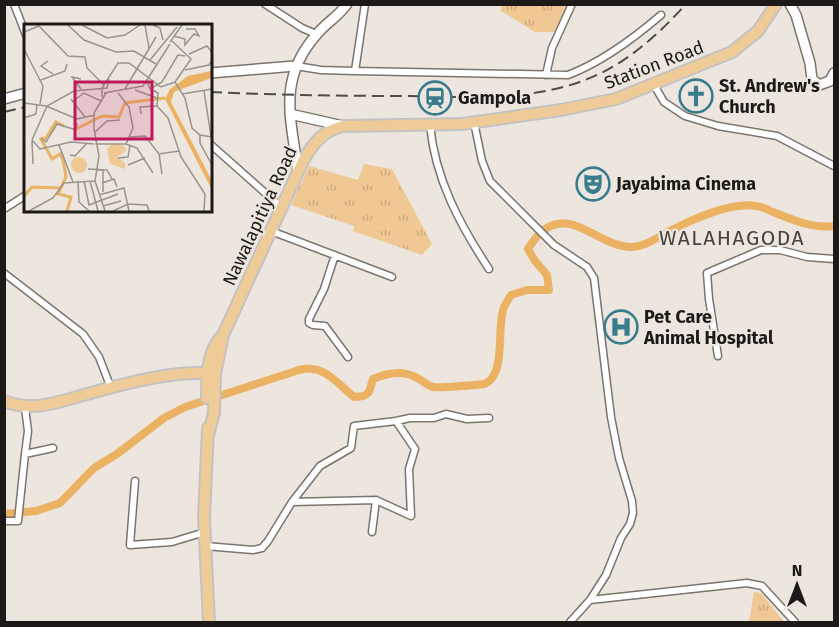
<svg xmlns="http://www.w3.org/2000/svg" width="839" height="627" viewBox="0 0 839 627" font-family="'Fira Sans',sans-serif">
<defs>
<pattern id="park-tufts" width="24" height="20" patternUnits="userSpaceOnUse" patternTransform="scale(1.5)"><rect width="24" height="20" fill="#f0c894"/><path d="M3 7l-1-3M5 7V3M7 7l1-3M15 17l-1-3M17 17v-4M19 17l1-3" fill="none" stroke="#cdab7f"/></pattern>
</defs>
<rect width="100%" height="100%" fill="#ece6de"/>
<path fill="url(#park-tufts)" d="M501,5h69l-14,27h-21l-34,-21z
M364,164l28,5 40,75 -10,11 -69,-24 1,-5 -63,-21 18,-39 49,14z
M754,592l7,1 23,29h-35z"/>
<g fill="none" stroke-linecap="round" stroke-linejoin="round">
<path stroke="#ebb264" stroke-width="8" d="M4,514l32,-3 24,-8 34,-35 23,-14 47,-36 21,-11 114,-37c25,-6 37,12 55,27l10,-1 5,-4 4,-13c14,-6 31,-9 44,-1 5,2 11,8 16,9 5,1 46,-2 51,-3 23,-8 12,-58 20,-77 2,-4 5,-8 7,-12l16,-5h22l-2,-15 -12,-14 -7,-12c34,-57 67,-1 104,-2 16,-1 28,-12 42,-18 21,-11 58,-27 82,-23 6,0 12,4 17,6 20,8 40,17 61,14"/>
<defs>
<path id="street" d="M14,4l12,31
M265,4l37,24 14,6
M296,66l25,4 34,1 10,-67
M355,71l213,4c34,-13 65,-36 93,-60
M546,75l6,-27 20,-44
M654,85l10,17 21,14 33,10 59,10 57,30
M474,122l8,39 8,20 64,64 33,22 7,11 17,139 8,41 13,43 1,12 -3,11 -9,14 -15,37 -16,25 -20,22
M430,125c5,54 30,100 59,144
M210,144l71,63
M4,209l22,-14
M271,231l121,46
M335,255l-11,34 -15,30v4l4,2 12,1 23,31
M4,273l79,61 16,23 12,31
M718,356l-9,-57 -2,-26 54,-23h19l27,7 27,2
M25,408l3,23 -3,23 28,-6
M135,481l-5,64 42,-3 33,-10
M292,502l84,-2
M4,521h14l7,-67
M372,532l4,-32 35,16 -2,-47 6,-20 -19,-28
M205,546l48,4 9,-2 6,-7 24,-39 28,-36 31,-18 3,-22 42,-5 14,-3h24l12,-4 21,5 22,-1
M590,600l157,-17 15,3 33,36"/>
<path id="secondary" d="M790,4l6,11 14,48 2,16 7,6 11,-4 4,-8
M210,73l85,-7
M4,99l22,-6
M290,114l53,12
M298,172c-7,-54 -21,-93 19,-138 9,-11 22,-18 30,-30"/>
<path id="primary" d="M207,398c0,-21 0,-44 13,-60
M4,401c31,12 56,0 87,-8 36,-10 87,-24 124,-19
M208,428l-4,90 5,104
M208,435l6,-22 1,-39 8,-39 80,-174c10,-18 20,-30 40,-35l119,-2 99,-14 55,-11 116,-47 26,-21 18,-27"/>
</defs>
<use href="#street" stroke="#7a756e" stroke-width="9"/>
<use href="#secondary" stroke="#7a756e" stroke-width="12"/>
<use href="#primary" stroke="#c4c3c3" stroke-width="14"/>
<use href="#street" stroke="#fff" stroke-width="6"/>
<use href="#secondary" stroke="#fff" stroke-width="9"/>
<use href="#primary" stroke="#efcb98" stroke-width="10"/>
<path stroke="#504d49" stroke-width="2" stroke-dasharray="12 6" stroke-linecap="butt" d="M210,92c67,3 133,4 200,4 58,1 120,5 175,-16 40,-15 72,-44 101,-76
M4,112l22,-5"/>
</g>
<defs>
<symbol id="church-ring" viewBox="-11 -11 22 22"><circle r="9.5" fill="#ece6de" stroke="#3a7c8e" stroke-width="1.5"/><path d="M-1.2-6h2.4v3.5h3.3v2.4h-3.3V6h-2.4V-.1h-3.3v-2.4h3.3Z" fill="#3a7c8e"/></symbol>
<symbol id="station-ring" viewBox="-11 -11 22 22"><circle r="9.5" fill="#ece6de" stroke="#3a7c8e" stroke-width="1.5"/><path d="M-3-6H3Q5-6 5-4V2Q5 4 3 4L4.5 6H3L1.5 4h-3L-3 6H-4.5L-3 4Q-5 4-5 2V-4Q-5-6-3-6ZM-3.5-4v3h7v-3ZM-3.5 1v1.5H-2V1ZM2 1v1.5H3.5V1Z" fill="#3a7c8e"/></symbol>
<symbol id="theatre-ring" viewBox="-11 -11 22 22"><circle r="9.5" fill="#ece6de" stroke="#3a7c8e" stroke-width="1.5"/><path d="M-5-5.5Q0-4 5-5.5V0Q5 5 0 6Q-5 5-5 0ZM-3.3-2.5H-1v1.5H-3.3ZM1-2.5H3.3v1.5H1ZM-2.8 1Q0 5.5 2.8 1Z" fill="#3a7c8e"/></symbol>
<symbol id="hospital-ring" viewBox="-11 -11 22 22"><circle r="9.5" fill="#ece6de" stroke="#3a7c8e" stroke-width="1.5"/><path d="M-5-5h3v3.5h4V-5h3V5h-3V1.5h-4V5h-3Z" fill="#3a7c8e"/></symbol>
</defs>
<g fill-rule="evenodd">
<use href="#church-ring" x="677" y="77" width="38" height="38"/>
<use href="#station-ring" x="416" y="79" width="38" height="38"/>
<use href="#theatre-ring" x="574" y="165" width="38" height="38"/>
<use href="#hospital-ring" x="602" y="308" width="38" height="38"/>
</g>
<g text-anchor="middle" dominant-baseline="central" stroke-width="4.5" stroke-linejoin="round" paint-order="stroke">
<g font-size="18" fill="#1c1917" stroke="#ece6de">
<text transform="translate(654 65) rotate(-21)">Station Road</text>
<text transform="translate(260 216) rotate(-65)">Nawalapitiya Road</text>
</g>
<g font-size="18" font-weight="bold" fill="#1c1917" stroke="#ece6de" text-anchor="start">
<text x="719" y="86">St. Andrew's<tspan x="719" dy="21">Church</tspan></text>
<text x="458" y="98">Gampola</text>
<text x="616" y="184">Jayabima Cinema</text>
<text x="644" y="317">Pet Care<tspan x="644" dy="21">Animal Hospital</tspan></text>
</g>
<g font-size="21" letter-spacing="1.5" fill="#48433c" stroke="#ece6de">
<text x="732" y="238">WALAHAGODA</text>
</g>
</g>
<g transform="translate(24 24)">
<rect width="188" height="188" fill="#ece6de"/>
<path d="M88,120l11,1 4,5 -10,7 8,6v6l-15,-5 -3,-15z" fill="#f0c894"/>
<path d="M47 141a8 8 0 1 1 16 0a8 8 0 1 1-16 0Z" fill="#f0c894"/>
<path d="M187,47v7l-37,14 -3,10 40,77v9l-46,-89 5,-10 18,-13z" fill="#ebb264"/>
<path fill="none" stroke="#ebb264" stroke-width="3" d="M40,102l-8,-4 -10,16 -5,1 11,20 8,-5 3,6 3,17 -8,17 13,3 -4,14M52,105l26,-13 17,1 6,-14 40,-5M0,172l8,-9 29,1"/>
<path fill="none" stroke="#99948e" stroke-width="1.5" d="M44,1l16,15 32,12 18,-1 22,13M58,1l25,13 18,-3 15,-10M121,1l4,23M129,1l7,3 3,12M0,8l15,-6 29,30 17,1 2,11 17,17M150,12l11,3v6l9,-11 5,2 -4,-7h-9M147,16l20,19 -16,23 10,16 7,30 8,7 12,2M146,18l12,-17M0,25l19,37 -3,18M165,30l18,-8 5,6M126,36l27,-33M24,37l-7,5 12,8M161,46l24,-5 3,-5M17,56l24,-9 2,-7M123,57l3,8 12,-7 16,-27 7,1M57,65l-9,-12 9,2M101,65l31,-52M127,65l7,4 -1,13 11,12 13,39 24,37 -1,17M111,66l22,8M180,67l7,45M80,69l39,-7 27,-42M94,69l11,14 4,21 -7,16M158,70l30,-5M78,73v-9l16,-25h11l32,24 14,-5M47,75l14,18M48,78l12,-9 17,8M0,79l22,3 31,13 18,-4M117,90l-1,-7 17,-1M0,94l12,-4 1,-10M71,108l12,-11 13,-1M176,111v8l12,22M105,113l16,-1 14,18 20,-3M17,114l5,4 11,-18 19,6 1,-7M8,116l15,-34 27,-15 33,-3 2,-9M8,116l8,9 31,-7 23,2M8,117l1,23M71,120h31l11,4 16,25M35,121l14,37M135,130l3,20M46,131l5,1 11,-12M94,134l10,-1 2,-12M104,141l17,-7M64,145l19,1 5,9M79,145v23M54,157l1,21 10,9M60,157l5,24 29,-11M66,157l8,30M78,159l12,-4 3,8M75,171l25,-7 5,23M79,182l18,-5M5,187l24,-13 11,-15 31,-2M81,187l-10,-30 4,-25 -5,-27v-16l12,-20M89,187l15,-7 19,1 2,6"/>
<path fill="#c2185b" fill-opacity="0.15" stroke="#c2185b" stroke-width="3" d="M51,58h77v57h-77z"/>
<rect width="188" height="188" fill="none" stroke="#1c1917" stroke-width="3"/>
</g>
<rect width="839" height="627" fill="none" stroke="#1c1917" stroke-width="12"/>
<g transform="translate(797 585)" stroke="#ece6de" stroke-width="4.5" paint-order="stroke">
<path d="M0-4.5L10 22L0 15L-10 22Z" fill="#1c1917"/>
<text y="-9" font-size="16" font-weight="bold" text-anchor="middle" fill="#1c1917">N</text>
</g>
</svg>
